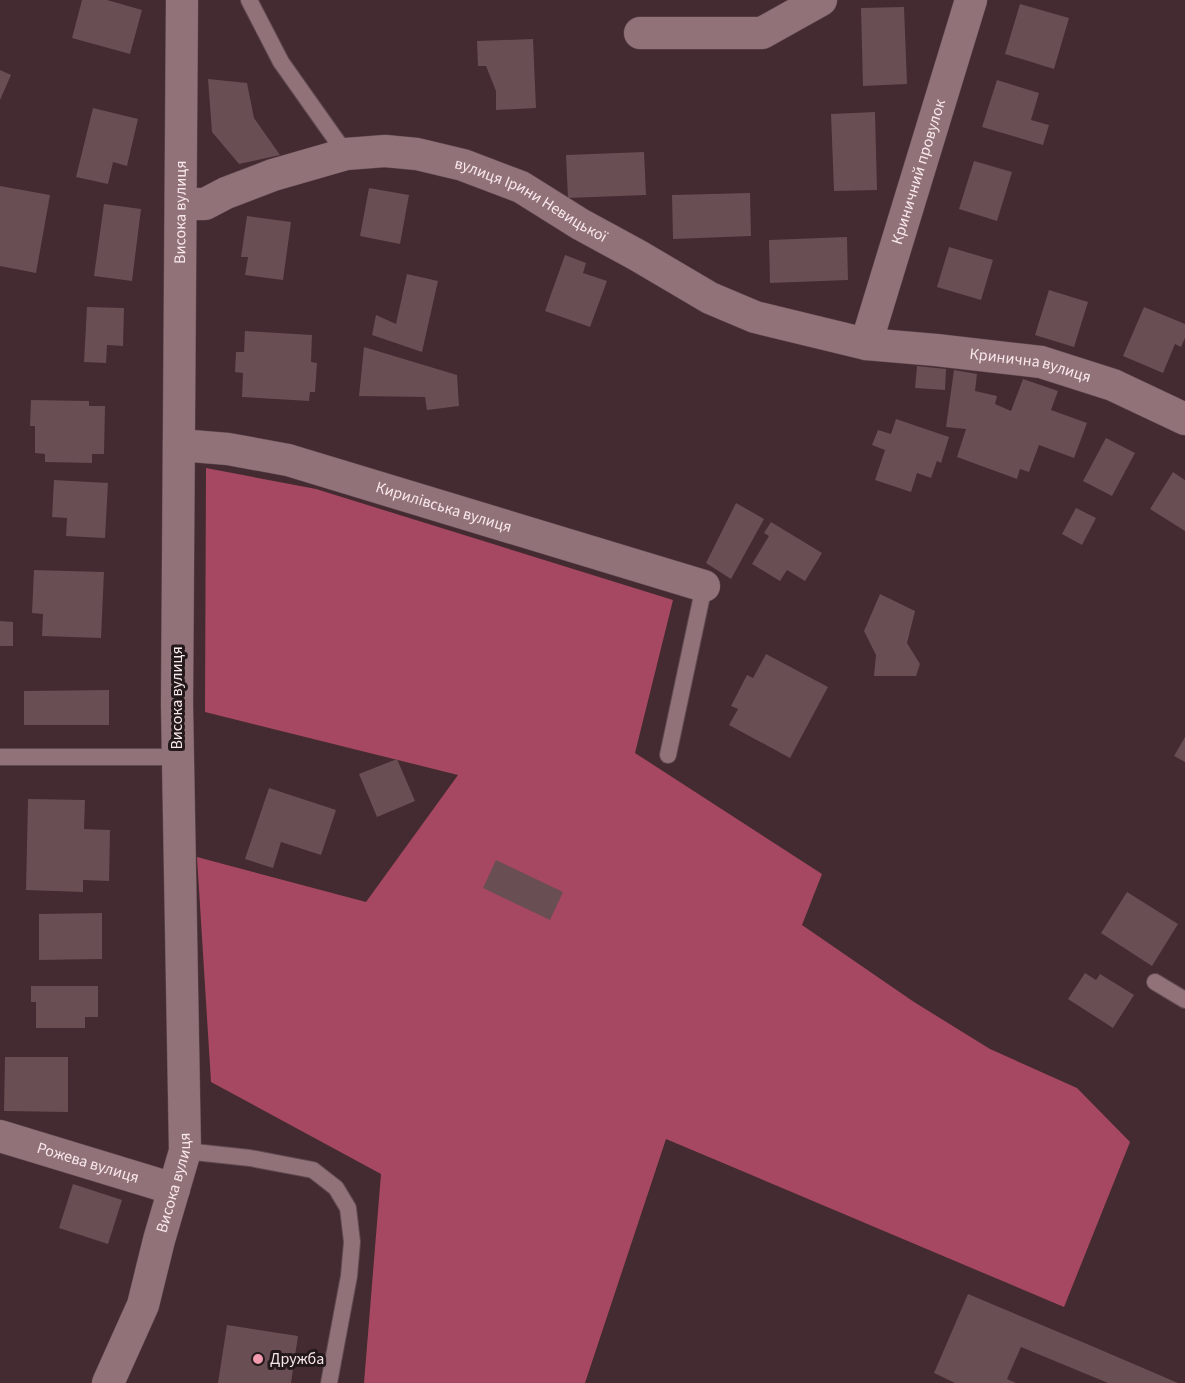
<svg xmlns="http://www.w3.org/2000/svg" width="1185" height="1383" viewBox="0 0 1185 1383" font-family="'Source Sans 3',sans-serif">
<rect width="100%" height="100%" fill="#442b31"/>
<path fill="#a64861" d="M206,468l110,21 357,111 -38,153 187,121 -20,51 112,77 76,47 87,39 53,54 -66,165 -398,-168 -81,244h-221l17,-209 -170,-92 -14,-225 169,45 92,-127 -253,-63z"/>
<path fill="#694e53" d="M82,0h25l35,10 -12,44 -58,-16z
M1020,4l49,14 -15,51 -49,-15z
M904,7l3,77 -44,2 -2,-78z
M533,39l3,69 -40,2v-19l-10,-25h-8l-1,-25z
M0,70l11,5 -11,25z
M208,79l39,4 7,35 26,37 -41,9 -27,-32z
M997,80l42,13 -8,27 18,5 -6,20 -61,-18z
M93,108l45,11 -11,47 -14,-4 -5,22 -32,-7z
M875,112l2,78 -43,1 -3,-77z
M644,152l2,43 -78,3 -2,-43z
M974,161l38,11 -15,49 -38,-12z
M0,186l50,9 -14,78 -36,-7z
M369,188l40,7 -9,49 -40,-8z
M750,193l1,43 -78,3 -1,-44z
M104,204l37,5 -9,72 -38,-5z
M247,216l44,6 -8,58 -38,-5 3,-18h-7z
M847,237l1,43 -78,3 -1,-43z
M949,247l44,13 -12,40 -44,-13z
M565,255l21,8 -3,10 24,8 -17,46 -45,-16z
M407,274l31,7 -16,71 -50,-17 4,-20 20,9z
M1049,290l39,12 -14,45 -39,-12z
M87,307l37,1 -1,38 -16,-1 -1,18 -22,-1z
M1144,307l41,17v14l-4,9 -6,-3 -12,29 -40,-17z
M245,331l67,4 -1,27 6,1 -2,29h-5l-1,9 -67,-4 1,-24 -8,-1 1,-20h8z
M364,347l93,28 2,31 -32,4 -2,-13 -66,-1z
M917,366l29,3 -1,21 -30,-2z
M954,370l23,4 -2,17 22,5 -2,8 16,7 12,-32 35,12 -7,19 36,13 -13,35 -35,-13 -10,27 -9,-3 -3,10 -60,-22 9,-28 -20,-2z
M31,400l58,1v5h16l-1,48h-12v9l-47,-1v-8l-10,-1v-27h-5z
M896,419l53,18 -8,26 -4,-2 -6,17 -14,-5 -6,19 -36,-12 10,-30 -13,-5 6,-15 13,4z
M1106,438l29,15 -23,43 -29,-15z
M1173,472l12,8v51l-35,-22z
M54,480l54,3 -3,55 -39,-2 1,-18 -15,-1z
M736,503l28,16 -33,60 -25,-16z
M1076,508l20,10 -14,27 -20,-11z
M771,522l51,31 -17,28 -18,-11 -7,11 -28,-17 17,-28 -5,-3z
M34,570l70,2 -3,66 -59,-2 1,-22 -11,-1z
M880,594l35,17 -8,32 13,21 -4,12h-42l2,-21 -12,-24z
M0,621l13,1v24h-13z
M766,654l62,33 -38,71 -61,-33 9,-16 -7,-3 16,-31 6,3z
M109,690v35h-85v-34z
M1185,737v25l-11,-6z
M397,759l18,42 -38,16 -18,-43z
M269,788l67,22 -15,45 -40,-13 -8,26 -28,-9z
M28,799l57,1 -1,29 26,1 -1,51 -26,-1v12l-57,-2z
M496,860l67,32 -13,28 -67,-32z
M1127,892l51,32 -26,42 -51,-33z
M102,913v46l-63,1v-46z
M1085,973l11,7 4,-6 34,21 -21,33 -45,-29z
M31,986h67v31h-13v11h-49v-26h-5z
M5,1057h63v55l-64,-1z
M73,1184l49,16 -14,44 -49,-16z
M968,1294l119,50 91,39h-70l-87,-36 -14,32 9,4h-61l-21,-10z
M227,1325l71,11 -7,47h-73z"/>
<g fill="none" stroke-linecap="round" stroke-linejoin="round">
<defs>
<path id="lane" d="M249,0l32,62 65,92
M668,755l36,-169
M0,757h178
M1155,982l30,18
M185,1151l65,7 63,12 23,18 12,20 4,34 -3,34 -20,107"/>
<g id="street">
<path d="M640,33h122l59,-33"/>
<path id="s1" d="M181,204h24l21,-11 47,-18 73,-21 39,-3 32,3 46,11 58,22 59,37 57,31 73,43 45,19 111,27 70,6 105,12 72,23 72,34"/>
<path id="s2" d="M866,344l105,-344"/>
<path id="s3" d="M179,445l49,4 60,11 416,126"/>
<path id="s4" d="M0,1136l174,53"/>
<path id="s5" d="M108,1383l35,-78 16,-65 26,-89 -8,-447 5,-704"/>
</g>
</defs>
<use href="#lane" stroke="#604a50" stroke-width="18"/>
<use href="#street" stroke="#604a50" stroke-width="33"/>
<use href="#lane" stroke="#907278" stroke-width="16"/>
<use href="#street" stroke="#907278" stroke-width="32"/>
</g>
<circle fill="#f29aae" stroke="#23181a" stroke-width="2" cx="258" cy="1359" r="6"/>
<g text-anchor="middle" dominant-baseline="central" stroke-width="6" stroke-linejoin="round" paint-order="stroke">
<g font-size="16" fill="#f9e8eb" stroke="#23181a">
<text stroke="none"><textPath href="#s2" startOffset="180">Криничний провулок</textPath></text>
<text stroke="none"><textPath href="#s1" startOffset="369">вулиця Ірини Невицької</textPath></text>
<text stroke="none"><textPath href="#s5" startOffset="1184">Висока вулиця</textPath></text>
<text stroke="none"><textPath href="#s1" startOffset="903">Кринична вулиця</textPath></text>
<text stroke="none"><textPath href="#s3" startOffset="273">Кирилівська вулиця</textPath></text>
<text transform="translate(177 698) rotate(-90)">Висока вулиця</text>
<text stroke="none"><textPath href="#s4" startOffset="92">Рожева вулиця</textPath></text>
<text stroke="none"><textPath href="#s5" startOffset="212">Висока вулиця</textPath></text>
</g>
<g font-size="16" fill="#f9e8eb" stroke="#23181a" text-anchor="start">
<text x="270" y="1359">Дружба</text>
</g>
</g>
</svg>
